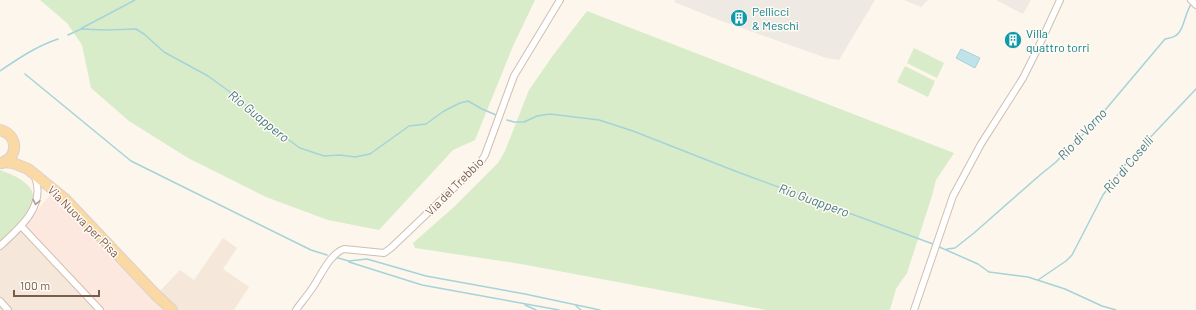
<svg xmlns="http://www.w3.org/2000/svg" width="1196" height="310" viewBox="0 0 1196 310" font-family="Barlow,sans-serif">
<rect width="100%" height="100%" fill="#fdf6ec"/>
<path fill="#f5e8da" d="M19,231h2l75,79h-96v-61z
M223,238l14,10 -14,21 26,18 -15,23h-62l-15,-16 23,-24 14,10z"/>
<path fill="#fde8e0" d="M50,195l14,12 98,103h-58l-79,-85z"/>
<path fill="#efe9e4" d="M675,0h200l-36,60 -13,-2 -107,-38 -45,-18z
M904,0h24l-7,7z
M996,0h35l-8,14z"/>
<path fill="#d8ecc9" d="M40,0h495l-22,46 -38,94 -22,10 -74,80 -51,-10 -62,-23 -78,-39 -59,-37 -38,-33 -9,-43 -15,-22z
M587,11l367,142 -18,27 -5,19 -24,74 -11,16 -6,21h-124l-245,-46 -106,-16 -2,-5 42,-37 43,-43 7,-12 24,-61 25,-36z
M914,48l30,15 -7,15 -30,-15z
M905,66l30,15 -7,16 -31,-15z
M0,170c59,21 27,44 0,75z"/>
<path fill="#bfe3e8" stroke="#a5d3da" d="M961,49l19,9 -5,10 -19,-10z"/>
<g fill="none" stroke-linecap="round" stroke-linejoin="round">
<path stroke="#a5d3da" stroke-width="1.5" d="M82,28l53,-28
M68,35l13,-6 24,1 31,-1 8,5 20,18 44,24 33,24 13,15 46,33 24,8 16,-1 15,2 15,-3 39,-28 17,-2 18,-13 16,-8 8,-2 14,8 14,6
M0,71c19,-13 37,-25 58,-32
M25,74l106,87 180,89 16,5
M507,120l7,2h10l13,-6 13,-2 49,6 34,11 102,40 198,73
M937,246l41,18 11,8 39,5 37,12 37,17 14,4
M947,249l8,-1 19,-15 66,-58 16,-13 39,-40 70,-83c3,-1 7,-1 10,-3 9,-4 10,-25 17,-33
M338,258l11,3 18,-2 59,17 99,18 75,16
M349,262l73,23 137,25
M1038,280l28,-19 6,-6 31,-60 24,-33 69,-73
M525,305l11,5
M576,306l5,4"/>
<defs>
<path id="minor" d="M1191,0l5,5
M21,226l79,84
M0,246c20,-18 46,-40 35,-69
M0,301l8,9
M296,310c5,-7 10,-13 15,-20 9,-12 18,-36 33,-41l40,4 7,-5 89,-85 5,-8 29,-79 46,-76
M914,310l39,-114 28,-52 42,-66 14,-28 23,-50"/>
<path id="primary" d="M0,130c18,4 19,27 2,33
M5,162l8,1 15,6 37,30 91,96 16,15"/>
</defs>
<use href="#minor" stroke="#d1beb0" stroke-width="8"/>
<use href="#primary" stroke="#dad1cd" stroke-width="12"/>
<use href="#minor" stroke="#fff" stroke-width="6"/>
<use href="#primary" stroke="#fbd9a5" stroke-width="10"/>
</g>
<defs><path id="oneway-chevron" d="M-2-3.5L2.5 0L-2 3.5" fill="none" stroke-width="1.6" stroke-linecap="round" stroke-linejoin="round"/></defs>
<use stroke="#af9d94" href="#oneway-chevron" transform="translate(36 202) rotate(103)"/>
<defs>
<symbol id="building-disc" viewBox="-11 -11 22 22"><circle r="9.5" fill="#0f9aa8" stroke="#fffaf3"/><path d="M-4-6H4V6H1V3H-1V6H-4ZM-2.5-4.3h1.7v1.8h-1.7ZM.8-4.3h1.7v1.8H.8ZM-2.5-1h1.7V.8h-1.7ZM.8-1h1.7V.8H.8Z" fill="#fff"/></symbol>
</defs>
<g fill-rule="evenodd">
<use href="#building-disc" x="729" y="8" width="20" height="20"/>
<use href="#building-disc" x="1003" y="30" width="20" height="20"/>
</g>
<g text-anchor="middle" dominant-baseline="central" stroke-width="3" stroke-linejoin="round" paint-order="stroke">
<g font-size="12" fill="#0d838f" stroke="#fffaf3" text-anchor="start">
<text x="752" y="11">Pellicci<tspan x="752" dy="14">&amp; Meschi</tspan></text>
<text x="1026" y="33">Villa<tspan x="1026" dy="14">quattro torri</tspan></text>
</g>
<g font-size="12" fill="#7a5c4d" stroke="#fffaf3">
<text transform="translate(454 186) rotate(-45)">Via del Trebbio</text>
<text transform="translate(84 221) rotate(45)">Via Nuova per Pisa</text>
</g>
<g font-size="13" font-style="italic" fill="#437c86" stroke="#fffaf3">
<text transform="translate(259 116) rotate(39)">Rio Guappero</text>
<text transform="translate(1082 134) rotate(-47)">Rio di Vorno</text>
<text transform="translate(1128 164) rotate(-50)">Rio di Coselli</text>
<text transform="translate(814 200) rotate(20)">Rio Guappero</text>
</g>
</g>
<path d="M14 290v6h85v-6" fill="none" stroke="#7a5c4d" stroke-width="2"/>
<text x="20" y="290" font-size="12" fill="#7a5c4d" stroke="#fffaf3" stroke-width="3" paint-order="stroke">100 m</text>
</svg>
